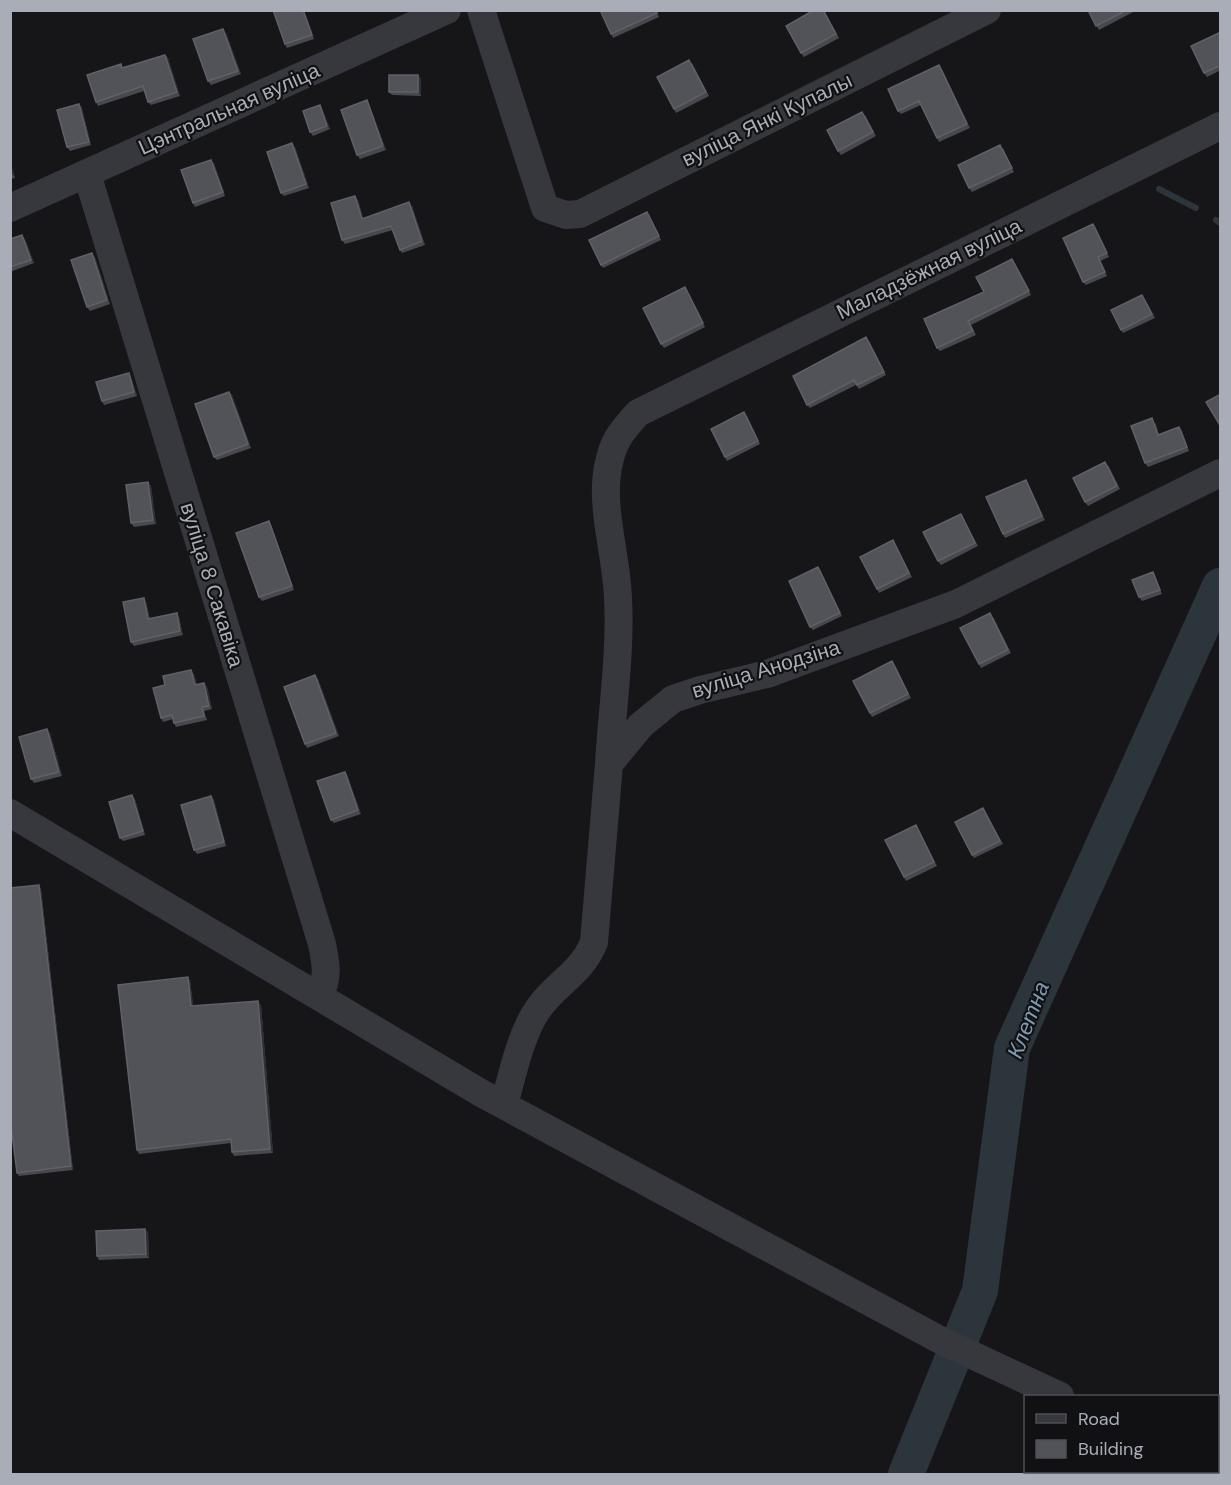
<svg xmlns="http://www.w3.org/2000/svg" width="1231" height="1485" viewBox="0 0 1231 1485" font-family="'DM Sans',sans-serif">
<rect width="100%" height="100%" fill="#161618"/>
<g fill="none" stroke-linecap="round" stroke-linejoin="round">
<path stroke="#2c353c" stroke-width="6" d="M1159,189l37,19
M1216,220l4,3"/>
<path stroke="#2c353c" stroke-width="36" d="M906,1474l74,-183 32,-243 208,-462"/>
<path stroke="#37383d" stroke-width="28" d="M481,10l64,198 21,7 14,-1 407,-204
M87,174l235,770c4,20 7,33 -3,52
M10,208l437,-198
M609,764c3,-54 12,-112 9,-165 -1,-42 -18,-91 -10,-132 5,-26 12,-34 30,-54l582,-287
M10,813l471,280 461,248 118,55
M504,1105c8,-29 17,-72 34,-96 19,-27 44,-36 56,-67l15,-178 32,-39 32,-26 27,-9 67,-16 189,-70 264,-131
M1218,1470l2,1"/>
</g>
<path fill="#47494d" d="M304,10l10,29 -27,9 -2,-4z
M600,10h56l3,7 -46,21z
M824,10l15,28 -35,19 -3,-4z
M1088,10h49l-38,20z
M1221,32v38l-14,7 -3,-4z
M226,33l15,41 -30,11 -3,-4z
M165,55l3,3 12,38 -29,9 -3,-3 -4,-11 -46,15 -2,-4 27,-34z
M692,63l17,33 -33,17 -2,-4z
M942,69l28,59 -31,14 -18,-37 -20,9 -3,-3z
M418,75l3,4v17l-29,-1 -3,-3z
M79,104l3,4 9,37 -21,6 -3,-4z
M369,104l17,46 -26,9 -3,-4z
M320,105l2,4 8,20 -17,7 -3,-4z
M865,115l11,21 -35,19 -3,-4z
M295,147l14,41 -25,8 -3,-3z
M1003,148l11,24 -42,20 -3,-4z
M10,162l5,16 -5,1z
M214,163l11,33 -30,11 -2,-4z
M358,200l5,18 49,-12 13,39 -23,8 -2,-3 -7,-20 -48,14 -3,-4z
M649,215l12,25 -58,28 -2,-3z
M1093,224l16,33 -9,4 7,15 -21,9 -3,-3z
M10,239h15l9,24 -24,9z
M95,257l15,47 -20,7 -3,-4z
M1012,259l19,36 -60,30 5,10 -36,16 -3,-3z
M687,291l18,36 -41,21 -3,-4z
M1142,295l13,23 -32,15 -2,-3z
M869,341l17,34 -27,14 -3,-4 -46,23 -3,-3z
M129,373l2,4 6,19 -33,9 -2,-4z
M229,392l3,3 19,53 -34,12 -3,-3z
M747,416l13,28 -33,17 -2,-4z
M1155,422l4,13 20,-8 3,4 7,20 -41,16 -3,-4z
M1108,465l12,24 -32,17 -3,-4z
M1026,480l2,4 17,36 -40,18 -2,-4z
M148,482l3,4 5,38 -22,3 -3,-4z
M961,514l17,32 -37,19 -3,-4z
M271,525l23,65 -32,11 -3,-4z
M895,544l17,33 -33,16 -2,-4z
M818,567l24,49 -29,14 -3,-3z
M1153,572l2,4 7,18 -20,7 -3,-4z
M146,602l4,17 29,-2 4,18 -49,11 -3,-4z
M993,617l18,36 -30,15 -2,-4z
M895,665l16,33 -39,19 -2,-4z
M191,670l3,4 3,11 7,-2 3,4 5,22 -8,2 3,9 -31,7 -2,-4 -1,-4 -10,3 -2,-4 4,-33z
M318,679l21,57 -32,12 -2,-4z
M50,733l12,43 -28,7 -3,-4z
M347,775l14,39 -27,9 -3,-3z
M132,795l3,4 10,36 -22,6 -3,-3z
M211,796l3,4 12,46 -29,8 -3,-4z
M983,808l20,36 -29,14 -2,-3z
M916,825l21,41 -31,15 -2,-4z
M39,885l2,4 32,281 -54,6 -2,-3z
M190,980l3,26 68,-1 12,148 -39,3 -2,-4 -1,-9 -92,11 -2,-4z
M148,1232l1,26 -50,2 -2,-4z"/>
<path fill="#2f3033" d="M303,10h1l10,29 -2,-4z
M223,29l3,4 15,41 -3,-3z
M165,55l3,3 12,38 -3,-4z
M939,65l3,4 28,59 -3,-4z
M418,75l3,4v17l-3,-4z
M367,100l2,4 17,46 -3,-4z
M79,104l3,4 9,37 -2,-3z
M320,105l2,4 8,20 -3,-3z
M292,143l3,4 14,41 -3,-4z
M211,160l3,3 11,33 -2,-4z
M10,162l5,16 -3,-4 -2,-7z
M355,196l3,4 6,23 -2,-4z
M409,202l3,4 13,39 -3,-4z
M1093,224l3,4 13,29 -2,-4z
M22,235l3,4 9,24 -3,-3z
M92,253l3,4 15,47 -3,-4z
M129,373l2,4 6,19 -3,-4z
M229,392l3,3 19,53 -3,-4z
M1179,427l3,4 7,20 -2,-4z
M1026,480l2,4 17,36 -3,-4z
M148,482l3,4 5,38 -3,-4z
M269,521l2,4 23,65 -2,-4z
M818,567l3,4 21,45 -2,-3z
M144,598l2,4 5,21 -3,-4z
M177,613l2,4 4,18 -3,-4z
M191,670l3,4 4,15 -3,-4z
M315,675l3,4 21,57 -3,-3z
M204,683l3,4 5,22 -3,-3z
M47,729l3,4 12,43 -3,-4z
M345,772l2,3 14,39 -3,-4z
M132,795l3,4 10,36 -2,-4z
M211,796l3,4 12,46 -2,-4z
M39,885l2,4 32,281 -2,-4z
M188,977l2,3 4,30 -3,-4z
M258,1001l3,4 12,148 -3,-4z
M145,1229l3,3 1,26 -3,-4z"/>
<path fill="#525359" stroke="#5f6168" stroke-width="1.5" d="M273,10h30l9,25 -27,9z
M600,10h55l2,3 -46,21z
M814,10h9l13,24 -35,19 -15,-27z
M1088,10h39l-31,16z
M223,29l15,42 -30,10 -15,-42z
M1221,32v33l-17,8 -13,-27z
M165,55l12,37 -29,10 -5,-16 -47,16 -9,-27 34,-11 1,4z
M689,60l17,32 -32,17 -17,-32z
M939,65l28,59 -30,14 -18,-37 -21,10 -10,-22z
M389,75h29v17h-29z
M367,100l16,46 -26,9 -16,-45z
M79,104l10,38 -22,5 -10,-37z
M320,105l7,21 -17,6 -7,-21z
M862,112l11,20 -35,19 -11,-21z
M292,143l14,41 -25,9 -14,-41z
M1000,145l12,23 -43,20 -11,-23z
M211,160l12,32 -30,11 -12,-33z
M355,196l7,23 47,-17 13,39 -22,9 -9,-24 -49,14 -11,-37z
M647,212l12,24 -58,29 -12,-25z
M1093,224l14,29 -9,4 7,15 -22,10 -20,-44z
M22,235l9,25 -21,7v-28z
M92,253l15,47 -20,7 -16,-47z
M1012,259l17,32 -61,30 5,10 -36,17 -13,-29 60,-27 -8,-15z
M685,287l18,36 -42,21 -18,-36z
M1142,295l10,19 -31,16 -10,-20z
M866,337l18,35 -27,13 -3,-5 -47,25 -14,-29z
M129,373l5,19 -32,9 -6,-19z
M229,392l19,52 -34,13 -19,-53z
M1221,394v33l-15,-25z
M744,412l14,29 -33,16 -14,-28z
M1152,418l6,17 21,-8 8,20 -42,16 -14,-37z
M1105,462l12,24 -32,16 -12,-24z
M1026,480l16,36 -39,18 -17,-37z
M148,482l5,38 -22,3 -5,-38z
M961,514l14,29 -37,18 -15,-29z
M269,521l23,65 -33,11 -23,-64z
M893,540l16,33 -32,16 -17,-32z
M818,567l22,46 -30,14 -21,-46z
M1153,572l7,18 -21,7 -7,-17z
M144,598l4,21 29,-6 3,18 -49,11 -8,-40z
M990,613l18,37 -29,14 -19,-36z
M892,661l16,33 -38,19 -17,-32z
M191,670l4,15 9,-2 5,23 -7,1 2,9 -30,7 -2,-8 -11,3 -8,-30 12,-3 -2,-9z
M315,675l21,58 -31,11 -21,-57z
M47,729l12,43 -28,7 -12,-42z
M345,772l13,38 -27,10 -14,-39z
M132,795l11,36 -23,7 -11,-36z
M211,796l13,46 -30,8 -13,-45z
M983,808l17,33 -28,14 -17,-33z
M916,825l18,37 -30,15 -19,-37z
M39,885l32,281 -54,7 -7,-56v-229z
M188,977l3,29 67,-5 12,148 -38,3 -1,-13 -94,11 -19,-165z
M145,1229l1,25 -49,2 -1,-25z"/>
<g text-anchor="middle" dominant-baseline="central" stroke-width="4.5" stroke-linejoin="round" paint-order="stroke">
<g font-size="21" fill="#a8adb8" stroke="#111113">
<text transform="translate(229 109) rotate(-24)">Цэнтральная вуліца</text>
<text transform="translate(767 120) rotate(-26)">вуліца Янкі Купалы</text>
<text transform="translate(929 269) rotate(-26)">Маладзёжная вуліца</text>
<text transform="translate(212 585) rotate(73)">вуліца 8 Сакавіка</text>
<text transform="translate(766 669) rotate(-17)">вуліца Анодзіна</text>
</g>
<g font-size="22" font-style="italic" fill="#7f9bb3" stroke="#111113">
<text transform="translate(1028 1020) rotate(-69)">Клетна</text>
</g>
</g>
<rect width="1231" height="1485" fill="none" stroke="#a8adb8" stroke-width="24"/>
<rect x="1024" y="1395" width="195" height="78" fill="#111113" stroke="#4d4f55" stroke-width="1.5"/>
<rect x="1036" y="1414" width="30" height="9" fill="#37383d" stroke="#4d4f55" stroke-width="1.5"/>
<text x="1078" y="1425" font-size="18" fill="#a8adb8">Road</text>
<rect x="1036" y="1440" width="30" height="18" fill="#525359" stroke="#4d4f55" stroke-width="1.5"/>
<text x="1078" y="1455" font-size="18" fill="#a8adb8">Building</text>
</svg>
